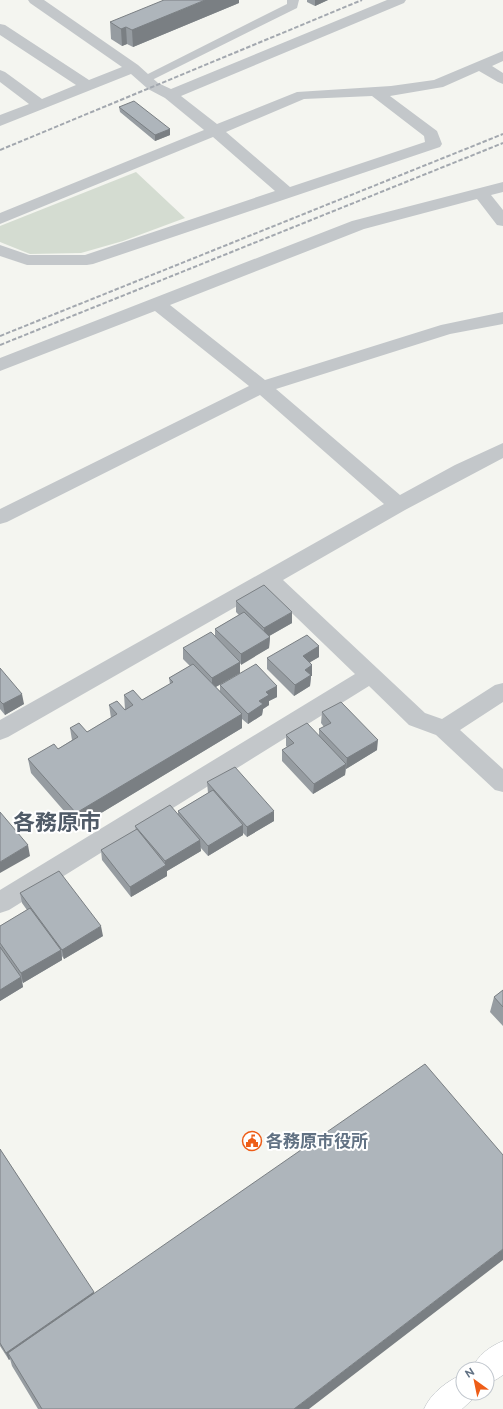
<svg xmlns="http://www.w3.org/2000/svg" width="503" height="1409" viewBox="0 0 503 1409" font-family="Raleway,'Noto Sans JP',sans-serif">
<rect width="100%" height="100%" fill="#f4f5f0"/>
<path fill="#d4dcd1" d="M136,172l49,46 -62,23 -42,12 -51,1 -30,-12v-16z"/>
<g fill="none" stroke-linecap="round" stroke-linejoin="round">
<defs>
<path id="secondary" d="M503,1341v34l-6,4 -10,5v-15h-15c6,-14 17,-22 31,-28z
M463,1374v19h13l-3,6 -11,10h-38c7,-16 23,-28 39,-35z"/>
</defs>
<use href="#secondary" stroke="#b5babf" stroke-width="1"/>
<path fill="#c3c7ca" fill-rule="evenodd" d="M287,0h12l-2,8 -147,73h-8l-2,-2 2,-2 145,-73z"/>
<path fill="#c3c7ca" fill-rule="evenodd" d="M28,0h16l94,65 20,18 13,6 216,-89h19l-2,3 -223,93 36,28 80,-32 94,-6 43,-6 69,-29v10l-11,5 11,7v11l-5,-2 -19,-11 -36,16 -53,9 47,35 5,13 -2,3 -347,117 -6,1h-60l-27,-9v-11l29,10h56l190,-64 -62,-54 -213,87v-11l204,-83 -39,-32 -17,-9 -17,-15 -131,52v-11l29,-11 -29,-22v-12l5,2 37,27 34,-14 -76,-50v-11l5,1 84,55 33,-13 -92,-64zM372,96l52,40 1,6 -135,45 -64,-55 78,-33z
M503,182v10l-12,3 12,15v16l-6,-1 -20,-26 -113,30 -194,76 95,75 176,-55 62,-13v12l-53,10 -174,55 124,106 55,-30 48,-22v15l-98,52 -122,70 142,133 17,6 53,-34 8,-2v19l-43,28 43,39v23l-8,-2 -59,-55 -27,-10 -40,-39 -360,224 -9,3v-23l355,-216 -88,-85 -259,148 -8,3v-20l384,-216 -124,-109 -253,127 -7,2v-15l249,-123 -94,-75 -155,60v-13l352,-137z"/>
<use href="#secondary" fill="#fff" fill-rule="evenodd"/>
<path stroke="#a3a8af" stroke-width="2" stroke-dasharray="4.5 2" stroke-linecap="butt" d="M0,150l362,-150
M0,336l503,-202
M0,345l503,-202"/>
</g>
<path fill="#969ca1" d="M307,0h21l-13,6 -8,-4z
M239,3l-106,44 -6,-3 -5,2 -11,-7 -1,-17z
M119,107l51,22v6l-15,6 -35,-29z
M236,601l56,22 -23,13 1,1 -1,11 -29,16v9l-24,14 4,4v-6l57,1v11l-8,4v4l-6,4 -1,6 -14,9 -6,-5v9l-164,99 -47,-54 -3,-14 30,-10 14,-9 -2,-12 17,4 24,-14 -2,-13 16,4 -1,-14 18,5 28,-16 -1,-6 21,-12 -7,-7v-11l32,-11v-8l24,-14 -3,-3z
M319,646v11l-9,5 2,3v11h-1l-1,10 -16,10 -27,-27v-11z
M0,668l24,36 -19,11 -5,-6z
M322,712l55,38 -31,19v-1l-1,7 -32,19 -31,-33v-11l5,-3 -1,-1v-11l33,1v-7l5,-2 -3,-4z
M207,782l67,39 -27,16 -4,-4v2l-35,21 -8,-9 1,4 -34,20v5l-36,21 -29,-37 -1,-10 35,-20 -1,-4 43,-12v-3l30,-18z
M20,893l83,43 -39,23 -2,-3v4l-39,23 -1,-2 1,6 -23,14v-75l27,-16 -5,-7z
M503,990v36l-13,-14 4,-15z
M0,1149l94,144 215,116h-271l-26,-43 -2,-7 -1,1 -9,-14z"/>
<path fill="#7a7f83" d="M205,0h34v3l-106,44 -1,-17z
M315,0h13l-13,6z
M126,27l1,17 -5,2 -1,-17z
M170,129v6l-15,6v-6z
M292,612v11l-28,16v-11z
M270,637l-1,11 -28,17v-11z
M319,646v11l-17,10 1,-11z
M240,662v11l-28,16v-11z
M312,665v11h-1l-1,10 -16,10 1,-11 10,-15z
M277,686v11l-8,4v4l-6,4 -1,6 -14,9v-10l18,-22z
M22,694l2,10 -19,11 -2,-11z
M242,714v14l-164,99 -2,-14z
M378,740l-1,10 -31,19 1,-11z
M346,764l-1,11 -32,19 1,-10z
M274,811v10l-27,16v-10z
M243,825v10l-35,21v-10z
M200,840l1,11 -34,20v5l-36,21 -1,-10 35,-21v-5z
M28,845l2,11 -30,17v-11z
M101,926l2,10 -39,23 -2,-9z
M61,950l1,10 -39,23 -2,-10z
M21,977l2,10 -23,14v-11z
M503,1249v11l-194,149h-15z
M94,1292l2,8 -88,53 2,6 -1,1 -3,-7z"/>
<path fill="#aeb5bb" stroke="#7a7f83" d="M164,0h41l-73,30 -6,-3 -5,2 -11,-7z
M134,101l36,28 -15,6 -36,-28z
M264,585l28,27 -28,16 -28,-27z
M244,612l26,25 -29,17 -26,-25z
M211,632l29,30 -28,16 -29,-30z
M307,635l12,11 -16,10 9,9 -7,5 6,5 -16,10 -28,-27z
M193,664l49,50 -166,99 -48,-54 26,-15 4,5 20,-12 -8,-9 9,-5 8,9 30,-18 -8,-9 8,-4 8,9 8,-5 -9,-10 9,-5 9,10 31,-18 -4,-4z
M256,664l21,22 -11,6 3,3 -10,6 4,3 -15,10 -28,-29z
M0,668l22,26 -19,10 -3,-3z
M341,702l37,38 -31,18 -28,-29 12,-6 -9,-11z
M307,723l39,41 -32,20 -32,-34 12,-7 -8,-8z
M235,767l39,44 -27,16 -40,-45z
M213,790l30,35 -35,21 -30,-35z
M170,805l30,35 -35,21 -30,-35z
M0,812l28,33 -28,17z
M137,829l29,36 -36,22 -29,-37z
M59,871l42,55 -39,24 -42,-57z
M30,908l31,42 -40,23 -21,-30v-17z
M0,947l21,30 -21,13z
M503,990v17l-9,-10z
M425,1064l78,91v94l-209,160h-252l-34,-56z
M0,1149l94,143 -88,61 -6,-10z"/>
<defs>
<symbol id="civic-ring" viewBox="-11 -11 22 22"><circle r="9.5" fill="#fff" stroke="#ee5d17" stroke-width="1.5"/><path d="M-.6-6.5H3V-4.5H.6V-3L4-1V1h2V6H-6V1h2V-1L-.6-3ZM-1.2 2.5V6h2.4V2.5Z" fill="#ee5d17"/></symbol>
</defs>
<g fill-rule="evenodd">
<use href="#civic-ring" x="241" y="1130" width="22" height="22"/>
</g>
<g text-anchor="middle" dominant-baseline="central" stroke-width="4" stroke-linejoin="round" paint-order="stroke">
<g font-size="17" font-weight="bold" fill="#617183" stroke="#fff" text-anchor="start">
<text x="266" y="1141">各務原市役所</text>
</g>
<g font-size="22" font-weight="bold" fill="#505b68" stroke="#fff">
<text x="57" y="822">各務原市</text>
</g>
</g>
<g transform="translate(475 1381) rotate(327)"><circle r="19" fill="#ffffff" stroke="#c0c6cd"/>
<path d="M0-3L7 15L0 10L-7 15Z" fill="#ee5d17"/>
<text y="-6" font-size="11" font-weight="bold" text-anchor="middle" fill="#617183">N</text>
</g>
</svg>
